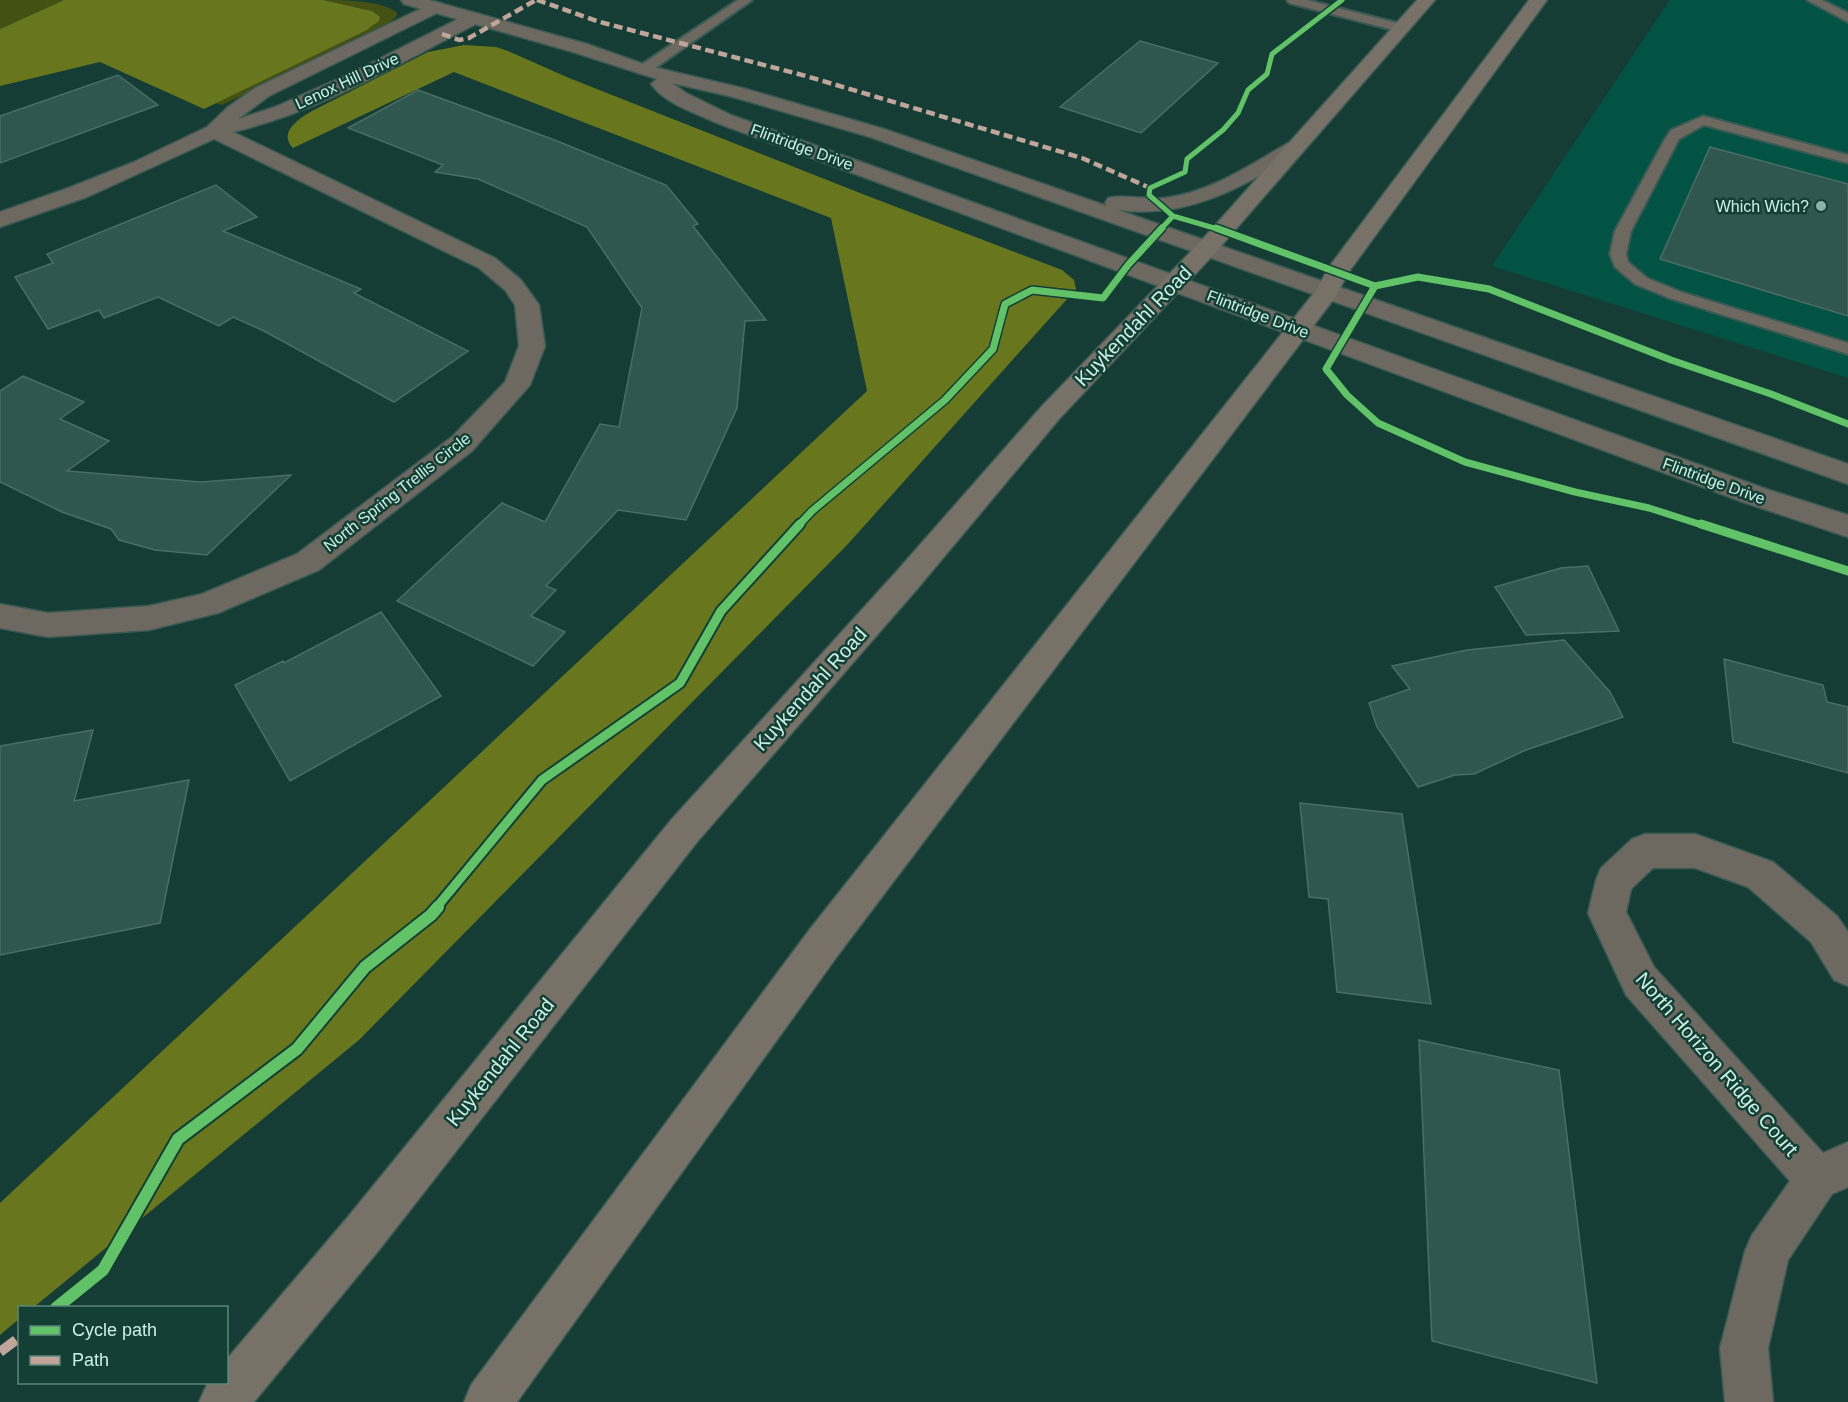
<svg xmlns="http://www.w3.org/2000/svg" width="1848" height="1402" viewBox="0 0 1848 1402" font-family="Arial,sans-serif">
<rect width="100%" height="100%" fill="#153d35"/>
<path fill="#035345" d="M1670,0h178v378l-356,-112z"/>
<path fill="#455013" d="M0,0h64l-64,29z
M323,0c19,0 62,0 75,14l-9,10 -28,15 -139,66 -7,-2 160,-78 -3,-14z"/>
<path fill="#68761e" d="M64,0h259l49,11 8,6 -1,4 -12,9 -163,79 -104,-47 -100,24v-57z
M464,45l32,2 12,4 61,27 296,117 197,75 12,10 2,9 -228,255 -489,496 -325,267 -14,1 -1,11 -19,16v-132l867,-812 -36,-173 -377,-146 -161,76c-15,-15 5,-29 19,-37l116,-59z"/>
<path fill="#2f564f" stroke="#4b6d65" stroke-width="1.5" d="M1140,41l78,22 -77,70 -81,-26z
M118,75l40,30 -158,58v-47z
M418,90l134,49 114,46 32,39 -5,2 73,94 -21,1 -8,87 -51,112 -68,-10 -72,76 10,4 -25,26 34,16 -32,34 -136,-65 105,-98 43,19 55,-98 19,3 23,-119 -55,-81 -109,-48 -43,-7 8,-7 -95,-37z
M1710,147l138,37v132l-188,-57z
M216,185l41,32 -34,14 138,58 -7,4 114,58 -74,51 -130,-71 -31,-14 -14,9 -61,-29 -54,21 -5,-8 -51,19 -33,-52 38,-14 -6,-9z
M23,376l61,26 -24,17 49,22 -42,30 134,11 90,-7 -84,80 -52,-5 -36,-10 -8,-11 -49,-17 -62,-30v-91z
M1588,566l31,65 -93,4 -31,-48 66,-19z
M381,612l60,84 -151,85 -55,-96 48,-24 1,2z
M1564,640l46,52 13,25 -97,33 -52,24 -19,1 -37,12 -41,-60 -8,-24 41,-14 -18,-23 75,-16z
M1724,659l99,26 4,17 21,5v66l-115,-31z
M93,730l-19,71 115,-21 -29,143 -160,32v-209z
M1300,803l102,11 29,190 -94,-12 -9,-93 -19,-2z
M1419,1040l140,30 38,313 -165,-42z"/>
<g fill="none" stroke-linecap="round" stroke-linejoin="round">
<defs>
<path id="service" d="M738,0h14l-104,73h-10l-1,-3 1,-3z
M1287,0h20l98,25 2,3 -6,4 -112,-29z
M1807,0h15l26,13v9z
M1703,116l145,39v8l-144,-38 -25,14 -48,92 -5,23 2,8 19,16 34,14 167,51v11l-179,-56 -34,-14 -20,-17 -5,-13 5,-23 50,-92 6,-9z"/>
<path id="minor" d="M435,2l6,1 3,4 -3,4 -172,85 -31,23 37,-12 76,-34 117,-59h12l3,4 -3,4c-79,40 -160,90 -247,110l262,126 26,22 18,25 6,41 -15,39 -58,66 -153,119 -101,43 -69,17 -101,7 -48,-9v-24l48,9 101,-7 53,-12 95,-40 155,-117 53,-55 14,-36 -4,-41 -10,-15 -26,-22 -265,-129 -127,58 -87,30v-15l71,-25 63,-25 73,-35 21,-20 27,-19z
M1645,834h50l78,28 64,54 11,16v54l-14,-6 -23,-38 -63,-55 -53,-19h-42l-22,21 -5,23 28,55 169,186 25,-11v45l-16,7 -44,66 -20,88 5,54h-48l-5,-54 25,-97 7,-16 38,-54 -164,-186 -38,-82 8,-33 5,-12 31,-29z"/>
<path id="tertiary" d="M401,0h28l158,44 62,22 97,23 138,40 223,77 -2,-3 3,-5c18,-4 38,2 56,0 45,-5 86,-33 124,-55l7,-2 7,2 3,4 -3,4c-60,36 -112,68 -184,59l730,254v20l-978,-347 -137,-40 -61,-14 14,10 45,22 1035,374 82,26v22l-102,-34 -1029,-380c-21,-10 -52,-19 -66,-39l6,-5 -84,-27 -169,-48z"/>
<path id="secondary" d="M1417,0h18l-219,252 -156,166 -142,170 -221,254 -318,408 -125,152h-55l9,-20h18v-22l121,-142 324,-398 225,-248 146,-166 158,-164z
M1529,0h18l-199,273 -12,23 -498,659 -321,447h-53l7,-17 339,-456 507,-640 12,-22z"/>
</defs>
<use href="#service" stroke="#395a53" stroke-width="4"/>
<use href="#minor" stroke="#395a53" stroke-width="3"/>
<use href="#tertiary" stroke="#395a53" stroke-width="3"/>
<use href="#secondary" stroke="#395a53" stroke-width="3"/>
<use href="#service" fill="#6d6860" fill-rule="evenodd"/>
<use href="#minor" fill="#6d6860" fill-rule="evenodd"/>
<use href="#tertiary" fill="#6d6860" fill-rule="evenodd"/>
<use href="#secondary" fill="#787167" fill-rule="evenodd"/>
<path stroke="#c0a59a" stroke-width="4.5" stroke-dasharray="9 4.5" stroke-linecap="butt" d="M537,0l63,22 206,54 276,82 68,30
M442,34l17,6 10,-2 67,-38"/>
<path stroke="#c0a59a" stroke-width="10" stroke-dasharray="20 10" stroke-linecap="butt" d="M0,1352l20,-15"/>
<defs>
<path id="cycleway-far3" d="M1160,230l13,-14
M1221,230l-48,-14 -24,-21 1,-7 35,-16 2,-13 36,-29 15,-17 10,-23 19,-16 5,-20 70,-54"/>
<path id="cycleway-far2" d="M1216,228l159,58 43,-9 71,12 182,71 100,34 77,30
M1375,286l-49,83 21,26 31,28 87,39 110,30 74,16 56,18
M798,526l14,-15 133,-111 48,-51 12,-45 27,-14 71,8 25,-33 34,-37"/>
<path id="cycleway-far1" d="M1701,524l147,47
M436,908l106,-128 138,-97 41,-72 79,-87"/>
<path id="cycleway" d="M56,1308l47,-38 75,-131 119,-90 68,-82 66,-52 7,-8"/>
</defs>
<use href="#cycleway-far3" stroke="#133f35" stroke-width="8"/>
<use href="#cycleway-far2" stroke="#133f35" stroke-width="10"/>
<use href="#cycleway-far1" stroke="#133f35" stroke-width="13"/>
<use href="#cycleway" stroke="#133f35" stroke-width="16"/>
<use href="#cycleway-far3" stroke="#61c268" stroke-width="5"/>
<use href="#cycleway-far2" stroke="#61c268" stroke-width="7"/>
<use href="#cycleway-far1" stroke="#61c268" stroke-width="9"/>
<use href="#cycleway" stroke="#61c268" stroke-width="12"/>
</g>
<circle fill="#8bb2a7" stroke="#133f35" stroke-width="2" cx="1821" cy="206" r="6"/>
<g text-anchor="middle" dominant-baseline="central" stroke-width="5" stroke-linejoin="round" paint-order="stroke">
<g font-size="16" fill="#caf1e5" stroke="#133f35">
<text transform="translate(347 81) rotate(-25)">Lenox Hill Drive</text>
<text transform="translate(802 147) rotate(20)">Flintridge Drive</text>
<text transform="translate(1258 314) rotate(21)">Flintridge Drive</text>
<text transform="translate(1714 481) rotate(20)">Flintridge Drive</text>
<text transform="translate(397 492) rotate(-38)">North Spring Trellis Circle</text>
</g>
<g font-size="16" fill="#caf1e5" stroke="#133f35" text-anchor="end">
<text x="1809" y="206">Which Wich?</text>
</g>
<g font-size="20" fill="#caf1e5" stroke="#133f35">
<text transform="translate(1133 326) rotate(-46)">Kuykendahl Road</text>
<text transform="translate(810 689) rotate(-48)">Kuykendahl Road</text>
<text transform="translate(500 1062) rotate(-51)">Kuykendahl Road</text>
<text transform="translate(1717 1064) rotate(49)">North Horizon Ridge Court</text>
</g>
</g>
<rect x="18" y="1306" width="210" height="78" fill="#133f35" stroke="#5c867b" stroke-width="1.5"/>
<rect x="30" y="1326" width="30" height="9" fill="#61c268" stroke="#5c867b" stroke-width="1.5"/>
<text x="72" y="1336" font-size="18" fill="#caf1e5">Cycle path</text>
<rect x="30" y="1356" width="30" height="9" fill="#c0a59a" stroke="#5c867b" stroke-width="1.5"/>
<text x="72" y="1366" font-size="18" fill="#caf1e5">Path</text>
</svg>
